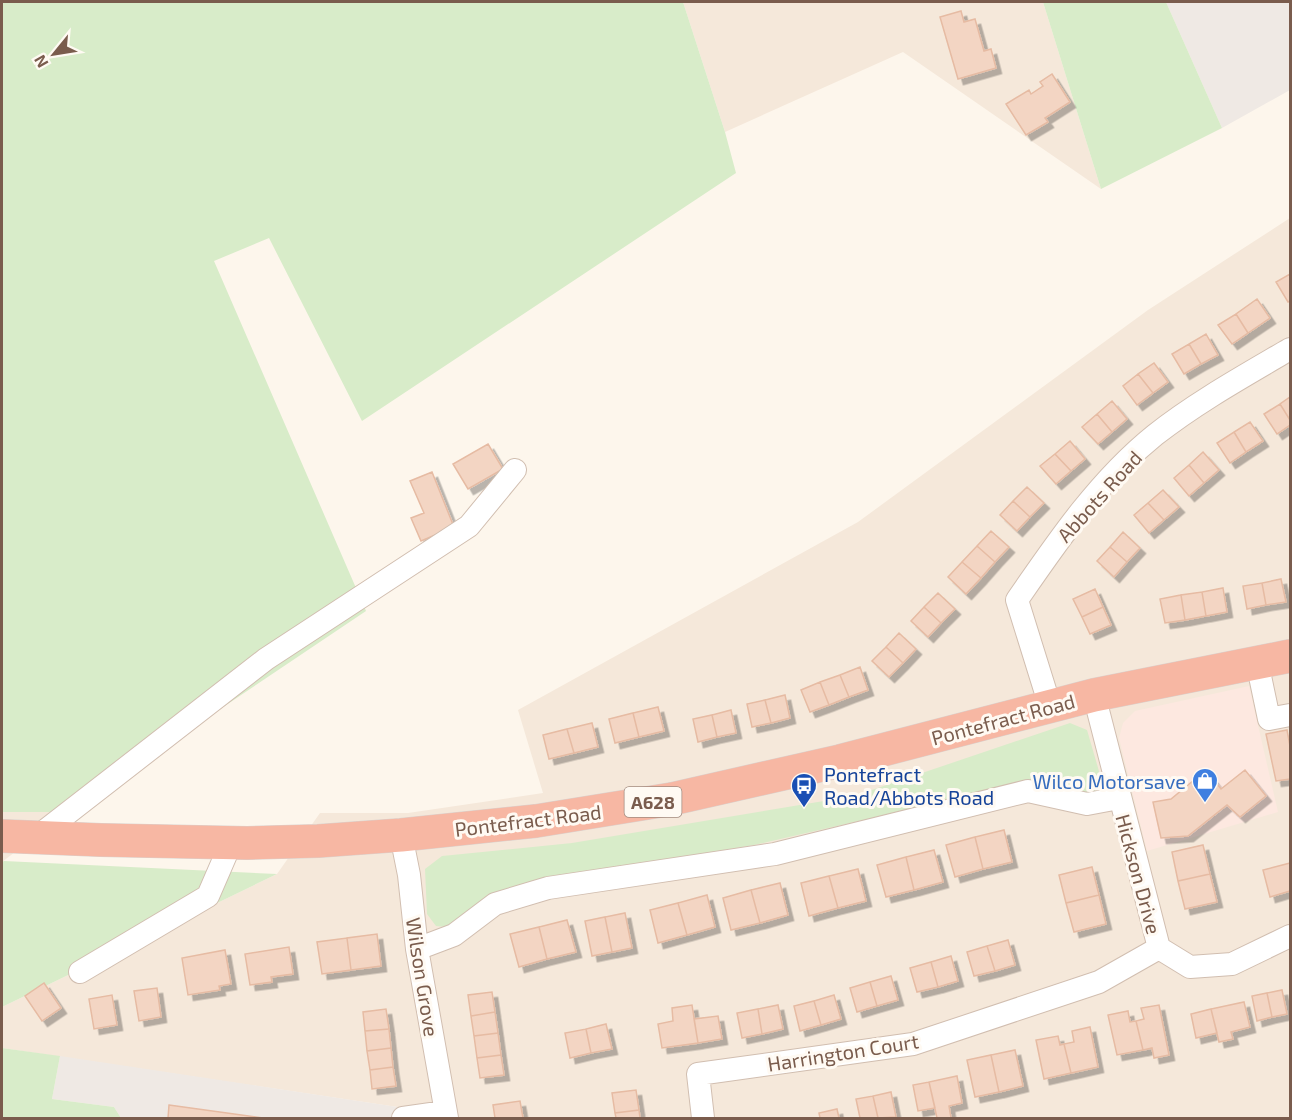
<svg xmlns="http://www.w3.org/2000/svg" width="1292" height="1120" viewBox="0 0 1292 1120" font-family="'Exo 2',sans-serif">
<defs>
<filter id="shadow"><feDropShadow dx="5.5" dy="5.5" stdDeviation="0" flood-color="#0004"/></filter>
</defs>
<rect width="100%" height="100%" fill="#fdf6ec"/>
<path fill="#f5e8da" d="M683,2h360l58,187 -198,-137 -178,80z
M1290,218v900h-863l-3,-7 -422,-63v-41l275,-133 43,-61h88l135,-20 -25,-83 340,-188 290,-212z
M2,812h65l-65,50z"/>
<path fill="#fde8e0" d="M1249,686l29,126 -131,39 -28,-113 4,-15 12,-12z"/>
<path fill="#efe9e4" d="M1166,2h124v88l-68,38z
M60,1056l364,55 3,7h-306l-7,-11 -62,-8z"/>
<path fill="#d8ecc9" d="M2,2h681l42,130 11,41 -374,248 -93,-183 -55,23 152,350 -299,201h-65z
M1043,2h123l56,126 -121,61z
M1070,723l17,7 16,55 -8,9 -80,-9 -261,60 -198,33 -70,23 -21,12 -19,14 -10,-1 -9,-12 -2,-45 17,-13 130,-13 282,-47z
M4,861l273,13 -275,133v-145z
M2,1048l58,8 -8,43 62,8 7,11h-119z"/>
<path fill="#f3d5c3" stroke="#e6bba3" stroke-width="1.5" filter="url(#shadow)" d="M961,11l3,11 11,-3 9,32 7,-2 5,19 -38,11 -18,-62z
M1052,74l18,28 -25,16 3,4 -22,13 -20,-31 23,-14 2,4 12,-8 -3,-4z
M1290,274v27l-2,1 -12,-20z
M1257,299l13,19 -22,15 -12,-19z
M1236,314l12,19 -16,11 -14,-19z
M1206,334l12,21 -17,9 -12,-20z
M1189,344l12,20 -17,10 -12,-20z
M1154,363l14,19 -15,11 -15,-19z
M1138,374l15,19 -16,12 -14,-19z
M1290,397v23l-10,-16z
M1112,401l15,18 -15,13 -15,-18z
M1280,404l10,16v5l-13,9 -13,-20z
M1097,414l15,18 -14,12 -16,-17z
M1250,422l13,19 -17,11 -12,-20z
M1234,432l12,20 -16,11 -13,-20z
M1070,441l15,18 -14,12 -16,-17z
M488,444l15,25 -35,20 -15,-25z
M1203,452l16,18 -15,13 -15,-18z
M1055,454l16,17 -15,13 -16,-18z
M1189,465l15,18 -15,13 -15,-18z
M432,472l22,55 -33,14 -10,-23 13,-5 -14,-32z
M1027,487l17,16 -14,14 -17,-16z
M1163,490l16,17 -15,13 -16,-17z
M1013,501l17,16 -13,14 -17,-16z
M1148,503l16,17 -15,13 -15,-18z
M991,531l18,16 -14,15 -18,-16z
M1123,532l17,16 -13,14 -17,-15z
M977,546l18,16 -14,16 -19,-16z
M1110,547l17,15 -13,15 -17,-16z
M962,562l19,16 -15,16 -18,-17z
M1281,579l5,23 -20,3 -4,-22z
M1262,583l4,22 -19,4 -4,-23z
M1223,588l4,24 -21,4 -4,-24z
M1095,589l8,18 -21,10 -9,-18z
M1202,592l4,24 -21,4 -4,-25z
M938,593l17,16 -14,14 -17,-16z
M1181,595l4,25 -20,3 -5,-24z
M924,607l17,16 -13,14 -17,-16z
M1103,607l8,18 -21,9 -8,-17z
M899,633l17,16 -13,14 -17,-16z
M886,647l17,16 -14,14 -17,-16z
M860,667l8,23 -19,7 -9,-22z
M840,675l9,22 -20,8 -9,-23z
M820,682l9,23 -19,7 -9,-22z
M785,695l5,23 -19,5 -6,-23z
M765,700l6,23 -19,4 -5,-23z
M658,707l6,24 -25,6 -6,-24z
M731,710l5,23 -19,4 -5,-22z
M633,713l6,24 -24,6 -6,-24z
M712,715l5,22 -19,5 -5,-23z
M592,723l6,24 -24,6 -7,-24z
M567,729l7,24 -25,6 -6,-24z
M1287,730l3,16v33l-14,2 -10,-47z
M1206,770l15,19 24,-19 21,26 -26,21 -13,-12 -39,31 -27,2 -8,-36 18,-3z
M1004,830l8,32 -29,7 -8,-32z
M975,837l8,32 -28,8 -9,-32z
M1203,845l7,29 -32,7 -6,-29z
M934,850l9,32 -29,8 -8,-33z
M906,857l8,33 -28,7 -9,-32z
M1290,863v28l-20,6 -7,-27z
M1092,867l7,28 -33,8 -7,-28z
M858,869l8,32 -28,7 -9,-32z
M1210,874l7,28 -32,7 -7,-28z
M829,876l9,32 -29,8 -8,-33z
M780,883l8,32 -28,8 -9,-33z
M751,890l9,33 -29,7 -8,-32z
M707,895l8,32 -28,8 -9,-32z
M1099,895l7,29 -32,8 -8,-29z
M678,903l9,32 -29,8 -8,-33z
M625,913l7,35 -20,4 -7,-35z
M605,917l7,35 -20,4 -7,-35z
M567,920l9,32 -29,7 -8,-32z
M539,927l8,32 -28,8 -9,-33z
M377,934l4,32 -30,4 -4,-32z
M347,938l4,32 -29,4 -5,-32z
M1008,940l7,25 -20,6 -8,-25z
M987,946l8,25 -21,5 -7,-24z
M289,947l4,27 -22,3 1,5 -22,3 -5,-31z
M225,950l6,34 -12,2 1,4 -32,5 -6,-37z
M951,956l7,25 -20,6 -7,-25z
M931,962l7,25 -21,5 -7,-24z
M891,976l7,24 -21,6 -7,-24z
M870,982l7,24 -20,6 -7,-24z
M44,983l17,25 -19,13 -17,-25z
M157,988l4,29 -22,4 -5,-30z
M1282,990l5,24 -15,3 -5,-24z
M492,992l3,20 -24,4 -3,-21z
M1267,993l5,24 -15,4 -5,-25z
M112,995l5,30 -23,4 -5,-30z
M834,995l7,24 -20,6 -7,-24z
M814,1001l7,24 -21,6 -6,-25z
M1244,1002l6,25 -19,5 2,7 -14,3 -8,-33z
M692,1005l6,38 -36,5 -4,-24 15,-3 -1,-13z
M778,1005l5,24 -21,5 -4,-25z
M1159,1005l10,50 -15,3 -2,-10 -9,2 -7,-29 8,-2 -3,-11z
M386,1009l3,20 -24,2 -2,-19z
M758,1009l4,25 -20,4 -5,-25z
M1211,1009l6,24 -21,5 -5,-24z
M1128,1011l2,11 6,-1 7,29 -26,5 -9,-40z
M495,1012l3,21 -24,3 -3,-20z
M718,1016l4,23 -24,4 -4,-24z
M606,1024l6,25 -21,4 -5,-24z
M1090,1027l8,40 -27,6 -7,-29 10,-2 -2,-11z
M389,1029l2,19 -24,3 -2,-20z
M586,1029l5,24 -21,5 -5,-25z
M498,1033l3,22 -24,3 -3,-22z
M1058,1036l2,9 4,-1 7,29 -27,6 -8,-39z
M391,1048l2,19 -23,3 -3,-19z
M1015,1050l8,36 -24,6 -8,-37z
M501,1055l3,20 -24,3 -3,-20z
M991,1055l8,37 -24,5 -8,-37z
M393,1067l3,19 -24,3 -2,-19z
M957,1076l5,27 -13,3 2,12h-14l-8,-36z
M929,1082l6,26 -17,3 -5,-26z
M636,1090l3,20 -24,3 -3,-20z
M891,1092l5,25 -18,1 -5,-22z
M873,1096l5,22h-18l-4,-19z
M520,1101l3,17h-28l-2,-13z
M169,1105l94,13h-95z
M837,1109l2,9h-19l-1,-5z
M639,1110l1,8h-24l-1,-5z"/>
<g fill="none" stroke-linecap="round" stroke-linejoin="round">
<defs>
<path id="minor" d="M1257,662l12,57 21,-4
M1094,695l65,253
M1050,706l-33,-106c40,-58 82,-120 138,-165 42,-33 89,-59 135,-86
M401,835l8,40 8,74 30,169
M37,837l229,-178 203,-133 46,-56
M1159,948l31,19 42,-3 58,-28
M417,949l37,-14 41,-31 53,-16 227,-34 253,-63 59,13 32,-6
M80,972l128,-76 23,-53
M403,1118l42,-6
M703,1118l-5,-44 215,-30 186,-62 60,-34"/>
<path id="highway" d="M2,836l99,4 146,3 71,-2 83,-6 135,-14 136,-22 168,-38 254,-66 196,-39"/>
</defs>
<use href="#minor" stroke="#d1beb0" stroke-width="24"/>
<use href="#highway" stroke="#dad1cd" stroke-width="34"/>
<use href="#minor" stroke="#fff" stroke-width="22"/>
<use href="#highway" stroke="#f7b7a3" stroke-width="33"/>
</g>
<defs>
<symbol id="shop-pin" viewBox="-11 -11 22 30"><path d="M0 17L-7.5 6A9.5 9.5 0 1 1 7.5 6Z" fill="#3f7fe0" stroke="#fffaf3"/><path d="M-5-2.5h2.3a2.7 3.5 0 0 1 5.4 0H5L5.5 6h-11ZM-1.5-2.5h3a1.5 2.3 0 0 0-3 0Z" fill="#fff"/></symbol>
<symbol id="bus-pin" viewBox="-11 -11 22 30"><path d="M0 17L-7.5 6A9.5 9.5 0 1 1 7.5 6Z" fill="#1a4fb4" stroke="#fffaf3"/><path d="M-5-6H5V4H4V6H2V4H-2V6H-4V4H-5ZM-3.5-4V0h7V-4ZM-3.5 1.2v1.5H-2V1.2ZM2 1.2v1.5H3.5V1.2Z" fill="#fff"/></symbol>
</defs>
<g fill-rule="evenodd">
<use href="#shop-pin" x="1190" y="766" width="30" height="40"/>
<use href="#bus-pin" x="789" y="771" width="30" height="40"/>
</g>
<g text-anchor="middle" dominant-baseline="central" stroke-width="6" stroke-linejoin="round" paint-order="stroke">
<rect fill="#fffaf3" stroke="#a28b7f" stroke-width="1.5" x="624.5" y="787" width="57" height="30" rx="4.5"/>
<g font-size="18" font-weight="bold" fill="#7a5c4d">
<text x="653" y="802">A628</text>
</g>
<g font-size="20" fill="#7a5c4d" stroke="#fffaf3">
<text transform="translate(1099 496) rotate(-48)">Abbots Road</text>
<text transform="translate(1003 719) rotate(-15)">Pontefract Road</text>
<text transform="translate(528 820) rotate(-7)">Pontefract Road</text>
<text transform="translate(1139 874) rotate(75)">Hickson Drive</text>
<text transform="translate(423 977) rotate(81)">Wilson Grove</text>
<text transform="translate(843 1052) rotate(-9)">Harrington Court</text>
</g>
<g font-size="20" fill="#164399" stroke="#fffaf3" text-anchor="start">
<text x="824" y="774">Pontefract<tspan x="824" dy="23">Road/Abbots Road</tspan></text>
</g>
<g font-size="20" fill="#366cbe" stroke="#fffaf3" text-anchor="end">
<text x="1186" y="781">Wilco Motorsave</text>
</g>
</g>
<rect width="1292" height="1120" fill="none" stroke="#7a5c4d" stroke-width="6"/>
<g transform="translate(54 54) rotate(240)" stroke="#fffaf3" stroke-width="4.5" paint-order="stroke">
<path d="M0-4.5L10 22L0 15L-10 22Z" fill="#7a5c4d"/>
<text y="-9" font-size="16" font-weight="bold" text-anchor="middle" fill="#7a5c4d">N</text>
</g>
</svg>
